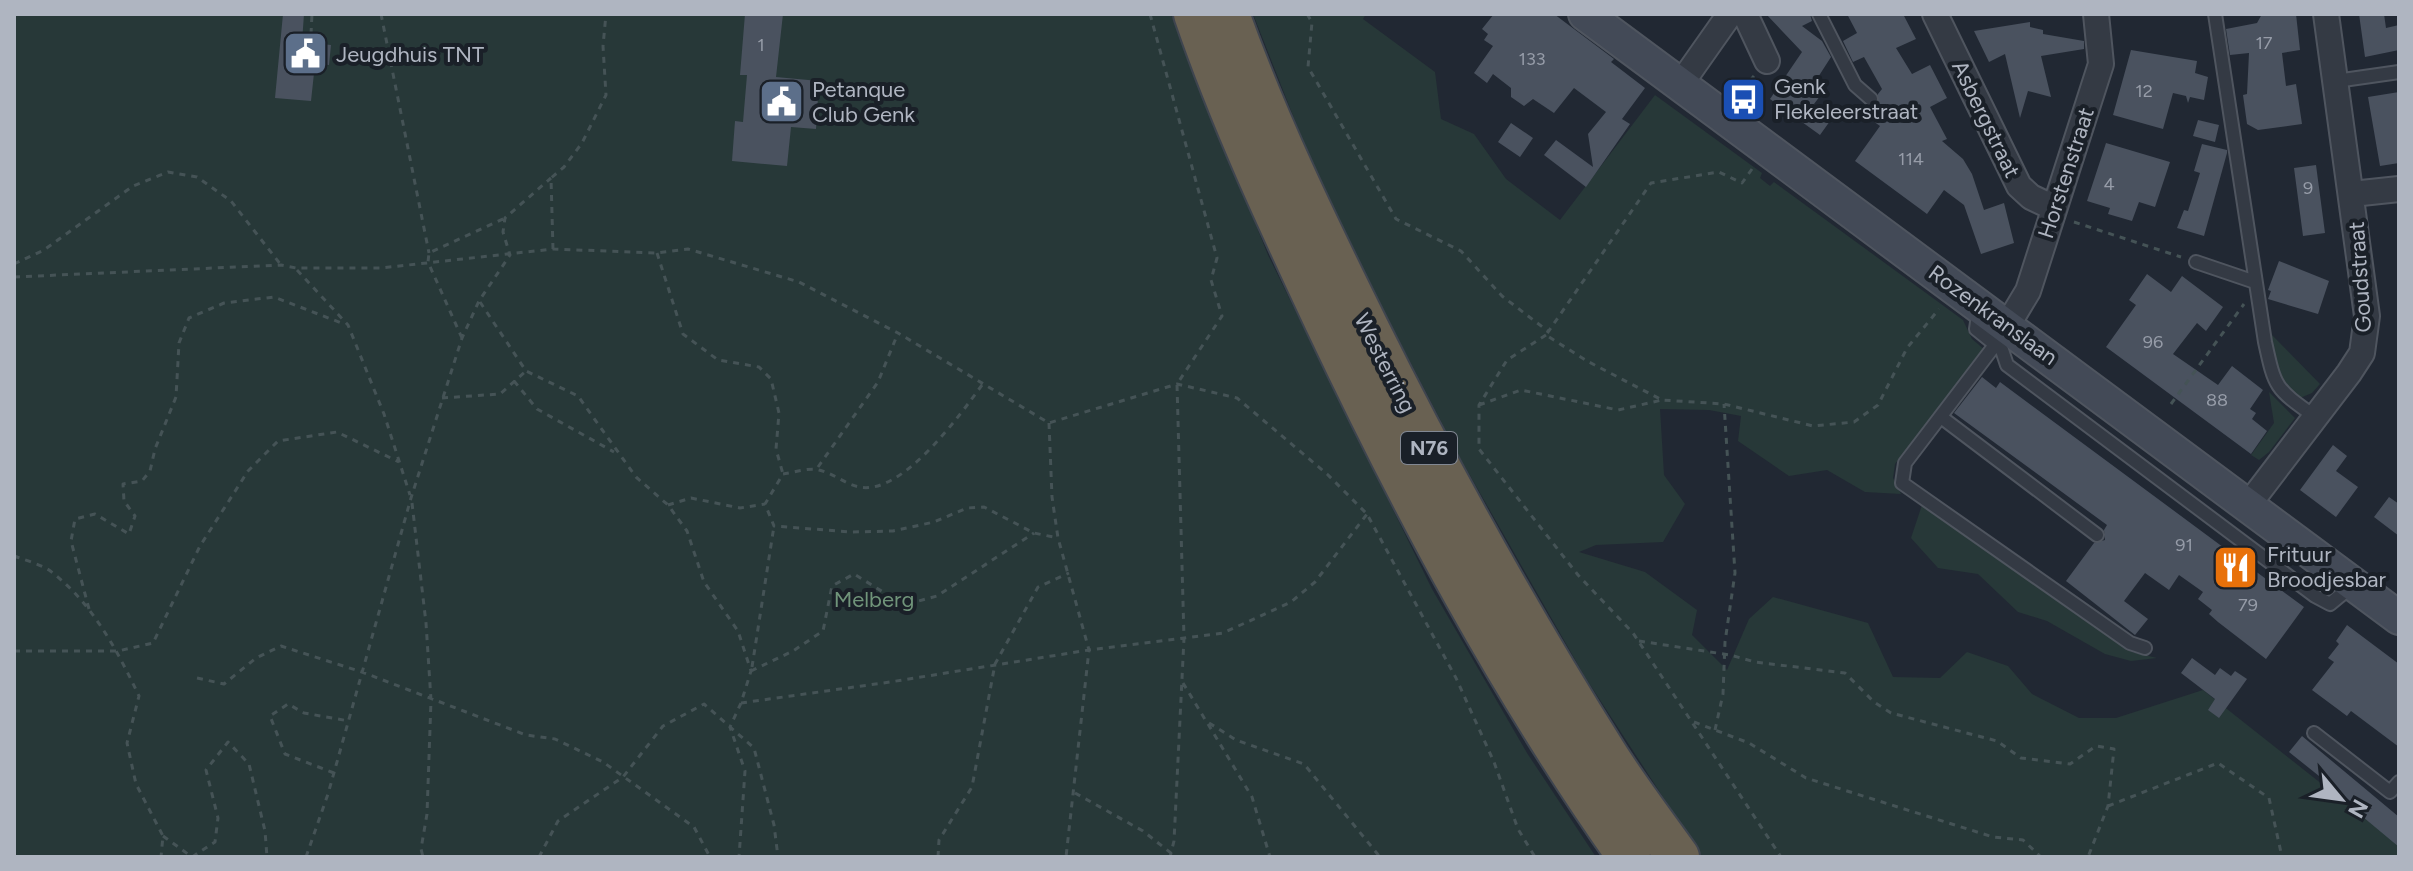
<svg xmlns="http://www.w3.org/2000/svg" width="2413" height="871" viewBox="0 0 2413 871" font-family="Figtree,sans-serif">
<rect width="100%" height="100%" fill="#212833"/>
<path fill="#273838" d="M14,14h1157l97,241 164,334 95,164 69,104h-1582z
M1253,14h113l-3,5 72,53 6,47 33,15 32,45 54,41 95,-125 107,78 -2,5 10,8 4,-4 189,138 9,19 13,11 -90,114 -2,14 8,16 -36,-2 -38,-22 -38,6 -51,-35 3,-25 -32,-6 -49,-1 4,66 21,29 -22,38 -67,3 -17,7 66,20 52,38 -5,25 35,35 22,-51 24,-22 95,26 25,54 47,1 27,-26 41,14 24,28 47,24h37l87,-28 196,155v12h-697l-117,-180 -125,-219 -133,-256z
M2271,334l49,50 -8,9 -12,5c-23,-14 -26,-39 -29,-64z
M2269,392l26,26 -26,34 -10,8 -8,-5 23,-32z
M1922,505l200,141 10,6 25,6 -26,3 -26,-7 -58,-33 -29,-9 -40,-38 -40,-6 -27,-30z"/>
<path fill="#4a525f" d="M283,14h21l-2,28 29,3 -2,20 -14,-1 -4,37 -36,-3z
M745,14h38l-7,63 43,4 -3,48 -25,-2 -4,39 -55,-5 3,-40 8,1 4,-47h-7z
M1494,14h60l60,45 -3,3 34,26 -23,31 8,5 -44,63 -42,-32 12,-15 37,27 -5,-33 18,-22 -32,-24 -20,25 -21,-14 -9,7 -13,-9v-9l-18,-14 -6,9 -13,-10 19,-27 -9,-6 4,-6 -6,-5z
M1766,14h44l2,7 -10,5 20,15 9,16 -18,28 10,7 -9,12 10,7 -3,4 9,6 -10,14 -50,-36 32,-47z
M1847,14h56l13,25 -20,9 16,26 18,-9 17,33 -17,9 17,32 -5,2 21,18 9,15 12,36 20,-7 10,40 -33,11 -17,-49 -20,-15 -17,24 -72,-53 25,-35 -17,-12 5,-7 10,-3v-10l4,-5 -18,-32 -11,5 -10,-21 14,-8z
M2262,14h34l4,36 -18,3 4,33 10,-2 6,40 -44,6 -11,-6 -4,-29 4,-1 2,-41 -19,2 -4,-26 31,-6z
M2359,14h25l2,14 13,-3v25l-34,7z
M2030,22v5l13,3v4l41,7v8l-43,7 10,41 -23,-6 -8,27 -15,-64 -16,8 -15,-31z
M2131,50l66,11 -2,12 13,4 -4,23 -14,-3 -2,6 -2,-7 -13,-3 -10,36 -50,-14z
M2399,92v71l-19,3 -12,-69z
M2198,120l21,5 -4,17 -22,-6z
M1511,123l22,15 -13,19 -22,-15z
M2106,143l64,19 -15,45 -16,-5 -7,19 -24,-7 2,-6 -23,-7z
M2202,144l25,6v3l-23,83 -27,-8 7,-18 4,1 12,-38 -6,-2z
M2316,165l9,68 -22,3 -9,-68z
M2279,261l50,20 -11,33 -50,-15 3,-8 -3,-1z
M2147,274l24,18 11,-16 41,31 -17,24 -9,-8 -24,31 45,31 14,-19 31,24 -13,19 6,4 -4,6 15,12 -16,23 -145,-107 30,-42 -7,-5z
M1982,377l14,11 4,-6 304,225 -38,52 -48,-37 -9,-8 3,-4 -14,-11 5,-7 -24,-17 -10,15 -24,-17 -21,28 24,18 -13,16 -69,-54 28,-38 11,-3 -1,-10 3,-5 -153,-112z
M2333,445l14,11 -11,15 22,16 -22,30 -36,-27z
M2389,497l10,7v32l-25,-19z
M2347,625l52,39v83l-48,-36 -4,5 -35,-26 22,-28 -6,-4 11,-14 -3,-3z
M2192,658l23,17 5,-7 11,8 4,-5 12,8 -28,39 -11,-8 7,-11 -34,-26z
M2302,736l97,81v30l-48,-40 3,-3 -65,-52z"/>
<g fill="none" stroke-linecap="round" stroke-linejoin="round">
<defs>
<path id="lane" d="M1819,14l36,71 16,14
M2215,14l50,328c10,46 10,46 49,74
M2336,81l63,-9
M2196,262l59,20
M1979,309l-3,20 26,21 5,15 308,231 15,8 23,-19
M1995,345l-90,118 -3,20 228,160 15,5
M1941,417l156,118
M2314,733l76,59 9,-10"/>
<path id="street" d="M1745,14l22,47
M1935,14l84,172 12,11 23,11
M1680,85l50,-71
M2352,194l47,-5
M2007,326l21,-35 73,-227 -5,-50
M2249,504l100,-131 13,-20 5,-37 -41,-302"/>
<path id="secondary" d="M1585,14l814,604"/>
<path id="highway" d="M1195,14c36,105 83,206 130,306 88,187 185,369 304,537
M1228,14c39,109 89,212 140,315 72,145 151,287 237,424 22,35 48,69 73,104"/>
</defs>
<use href="#lane" stroke="#4f555f" stroke-width="16"/>
<use href="#street" stroke="#4f555f" stroke-width="28"/>
<use href="#secondary" stroke="#4f555f" stroke-width="36"/>
<use href="#highway" stroke="#3f454f" stroke-width="46"/>
<path stroke="#455356" stroke-width="3" stroke-dasharray="6 6" stroke-linecap="butt" d="M381,14l48,239
M1150,14l67,244 -6,22 11,36 -45,68 7,254 -10,203 -4,16
M1307,14l5,8 -4,45 88,152 65,32 41,45 47,36
M311,34l1,-20
M1743,89l11,-13
M1752,169l-10,14 -23,-11 -68,11 -105,152 41,26 75,39 62,4 89,22 41,-4 24,-17 29,-57 32,-39
M2074,222l107,35
M553,249l-2,-71 13,-11 18,-24 24,-48 -3,-49 3,-32
M657,253l26,81 35,26 41,7 12,12 8,34 -3,36 7,25
M14,264l30,-14 89,-64 35,-14 29,5 34,24 50,64
M297,270l51,55 36,89 26,81
M14,277l267,-12 15,3h85l172,-19 104,4 31,-4 111,33 99,51 151,90 128,-39 60,14 90,76 40,40 89,164 38,84 24,67 17,28
M480,302l46,69 52,25 58,81 32,28 19,26 17,51 34,49 13,40 -10,32 -11,24 15,44 -6,86
M1546,335l-39,25 -28,45v44l99,126 55,58 148,224
M462,338l-34,-76 1,-9 76,-35
M514,381l23,28 77,43
M982,385c-22,30 -80,111 -123,102 -14,-3 -26,-14 -40,-17 -10,-3 -26,3 -36,4l-18,30 9,22 77,6 42,-1 41,-9 33,-14 17,-1 50,26 24,5
M442,398l58,-4 26,-23
M2171,404l73,-100
M1479,405l42,-15 97,20 44,-10
M1049,423l3,74 6,41 31,112 -23,207
M818,467l60,-85 20,-49
M412,503l14,120 5,77 -4,114 -6,35 2,8
M668,505l23,-7 49,10 25,-4
M14,556c11,4 25,8 35,14 43,32 68,80 90,126l-12,47 9,41 27,52 -2,21
M89,609l-18,-68 4,-22 20,-5 34,20 6,-18 -11,-15 -1,-17 19,-3 8,-10 5,-22 21,-52 3,-54 10,-25 35,-15 50,-6 70,27
M1639,641l91,14 25,7 90,11 29,29 17,11 106,28 24,17 49,6 26,-18 18,3 -6,57 -20,51
M14,651h104l35,-8 47,-97 48,-75 30,-30 59,-9 62,30
M752,667l22,-141
M751,671l42,-20 30,-20 9,-45 22,-12 50,31 33,-9 97,-63
M197,678l27,6 32,-26 25,-12 81,26 164,63 29,4 48,23 91,65 16,30
M1183,683l23,38 30,19 68,24 76,93
M741,703l149,-21 199,-32 134,-17 68,-31 24,-20 52,-68
M1694,722l55,21 57,35 187,59 30,3 18,17
M1208,724l44,73 18,60
M1715,730l8,-36 2,-52 10,-69 -11,-169
M334,773l-49,-19 -15,-38 18,-12 16,9 45,8
M1075,793l68,38 33,26
M2108,806l110,-43 51,35 13,59
M163,836l29,21 23,-15 3,-24 -12,-48 22,-28 21,22 16,67 2,26
M306,857l22,-63 83,-296 51,-160 17,-37 31,-46 -7,-23 2,-14 46,-40
M539,857l19,-36 65,-44 40,-51 41,-22 50,44 20,77 4,32
M938,857l1,-17 33,-53 23,-123 43,-77 31,-14"/>
<use href="#lane" stroke="#343a44" stroke-width="12"/>
<use href="#street" stroke="#343a44" stroke-width="24"/>
<use href="#secondary" stroke="#434a57" stroke-width="32"/>
<use href="#highway" stroke="#696152" stroke-width="42"/>
</g>
<defs>
<symbol id="civic-square" viewBox="-11 -11 22 22"><rect x="-9" y="-9" width="18" height="18" rx="4" fill="#5c6f8a" stroke="#1a2028"/><path d="M-.6-6.5H3V-4.5H.6V-3L4-1V1h2V6H-6V1h2V-1L-.6-3ZM-1.2 2.5V6h2.4V2.5Z" fill="#fff"/></symbol>
<symbol id="bus-square" viewBox="-11 -11 22 22"><rect x="-9" y="-9" width="18" height="18" rx="4" fill="#1a4fb4" stroke="#1a2028"/><path d="M-5-6H5V4H4V6H2V4H-2V6H-4V4H-5ZM-3.5-4V0h7V-4ZM-3.5 1.2v1.5H-2V1.2ZM2 1.2v1.5H3.5V1.2Z" fill="#fff"/></symbol>
<symbol id="restaurant-square" viewBox="-11 -11 22 22"><rect x="-9" y="-9" width="18" height="18" rx="4" fill="#e8710a" stroke="#1a2028"/><path d="M-5-6h1v4h1v-4h1v4h1v-4h1v5L-1.5 .5V6h-2V.5L-5-1ZM5-6V6H3V1.5H1.5Q1.5-4 5-6Z" fill="#fff"/></symbol>
</defs>
<g fill-rule="evenodd">
<use href="#civic-square" x="280" y="28" width="51" height="51"/>
<use href="#bus-square" x="1718" y="74" width="51" height="51"/>
<use href="#civic-square" x="756" y="76" width="51" height="51"/>
<use href="#restaurant-square" x="2210" y="542" width="51" height="51"/>
</g>
<g text-anchor="middle" dominant-baseline="central" stroke-width="8" stroke-linejoin="round" paint-order="stroke">
<g font-size="18" fill="#969ca8">
<text x="2264" y="43">17</text>
<text x="761" y="45">1</text>
<text x="1532" y="59">133</text>
<text x="2144" y="91">12</text>
<text x="1911" y="159">114</text>
<text x="2109" y="184">4</text>
<text x="2308" y="188">9</text>
<text x="2153" y="342">96</text>
<text x="2217" y="400">88</text>
<text x="2184" y="545">91</text>
<text x="2248" y="605">79</text>
</g>
<rect fill="#1a2028" stroke="#828893" stroke-width="2" x="1401" y="432" width="56" height="32" rx="6"/>
<g font-size="20" font-weight="bold" fill="#afb5c1">
<text x="1429" y="448">N76</text>
</g>
<g font-size="22" fill="#afb5c1" stroke="#1a2028" text-anchor="start">
<text x="336" y="54">Jeugdhuis TNT</text>
<text x="1774" y="86">Genk<tspan x="1774" dy="25">Flekeleerstraat</tspan></text>
<text x="812" y="89">Petanque<tspan x="812" dy="25">Club Genk</tspan></text>
<text x="2267" y="554">Frituur<tspan x="2267" dy="25">Broodjesbar</tspan></text>
</g>
<g font-size="22" fill="#afb5c1" stroke="#1a2028">
<text transform="translate(1986 119) rotate(64)">Asbergstraat</text>
<text transform="translate(2066 173) rotate(-72)">Horstenstraat</text>
<text transform="translate(2360 277) rotate(-94)">Goudstraat</text>
<text transform="translate(1993 315) rotate(36)">Rozenkranslaan</text>
<text transform="translate(1385 363) rotate(63)">Westerring</text>
</g>
<g font-size="22" fill="#70947a" stroke="#1a2028">
<text x="874" y="599">Melberg</text>
</g>
</g>
<rect width="2413" height="871" fill="none" stroke="#afb5c1" stroke-width="32"/>
<g transform="translate(2341 799) rotate(119)" stroke="#1a2028" stroke-width="6" paint-order="stroke">
<path d="M0-6L14 30L0 20L-14 30Z" fill="#afb5c1"/>
<text y="-12" font-size="22" font-weight="bold" text-anchor="middle" fill="#afb5c1">N</text>
</g>
</svg>
